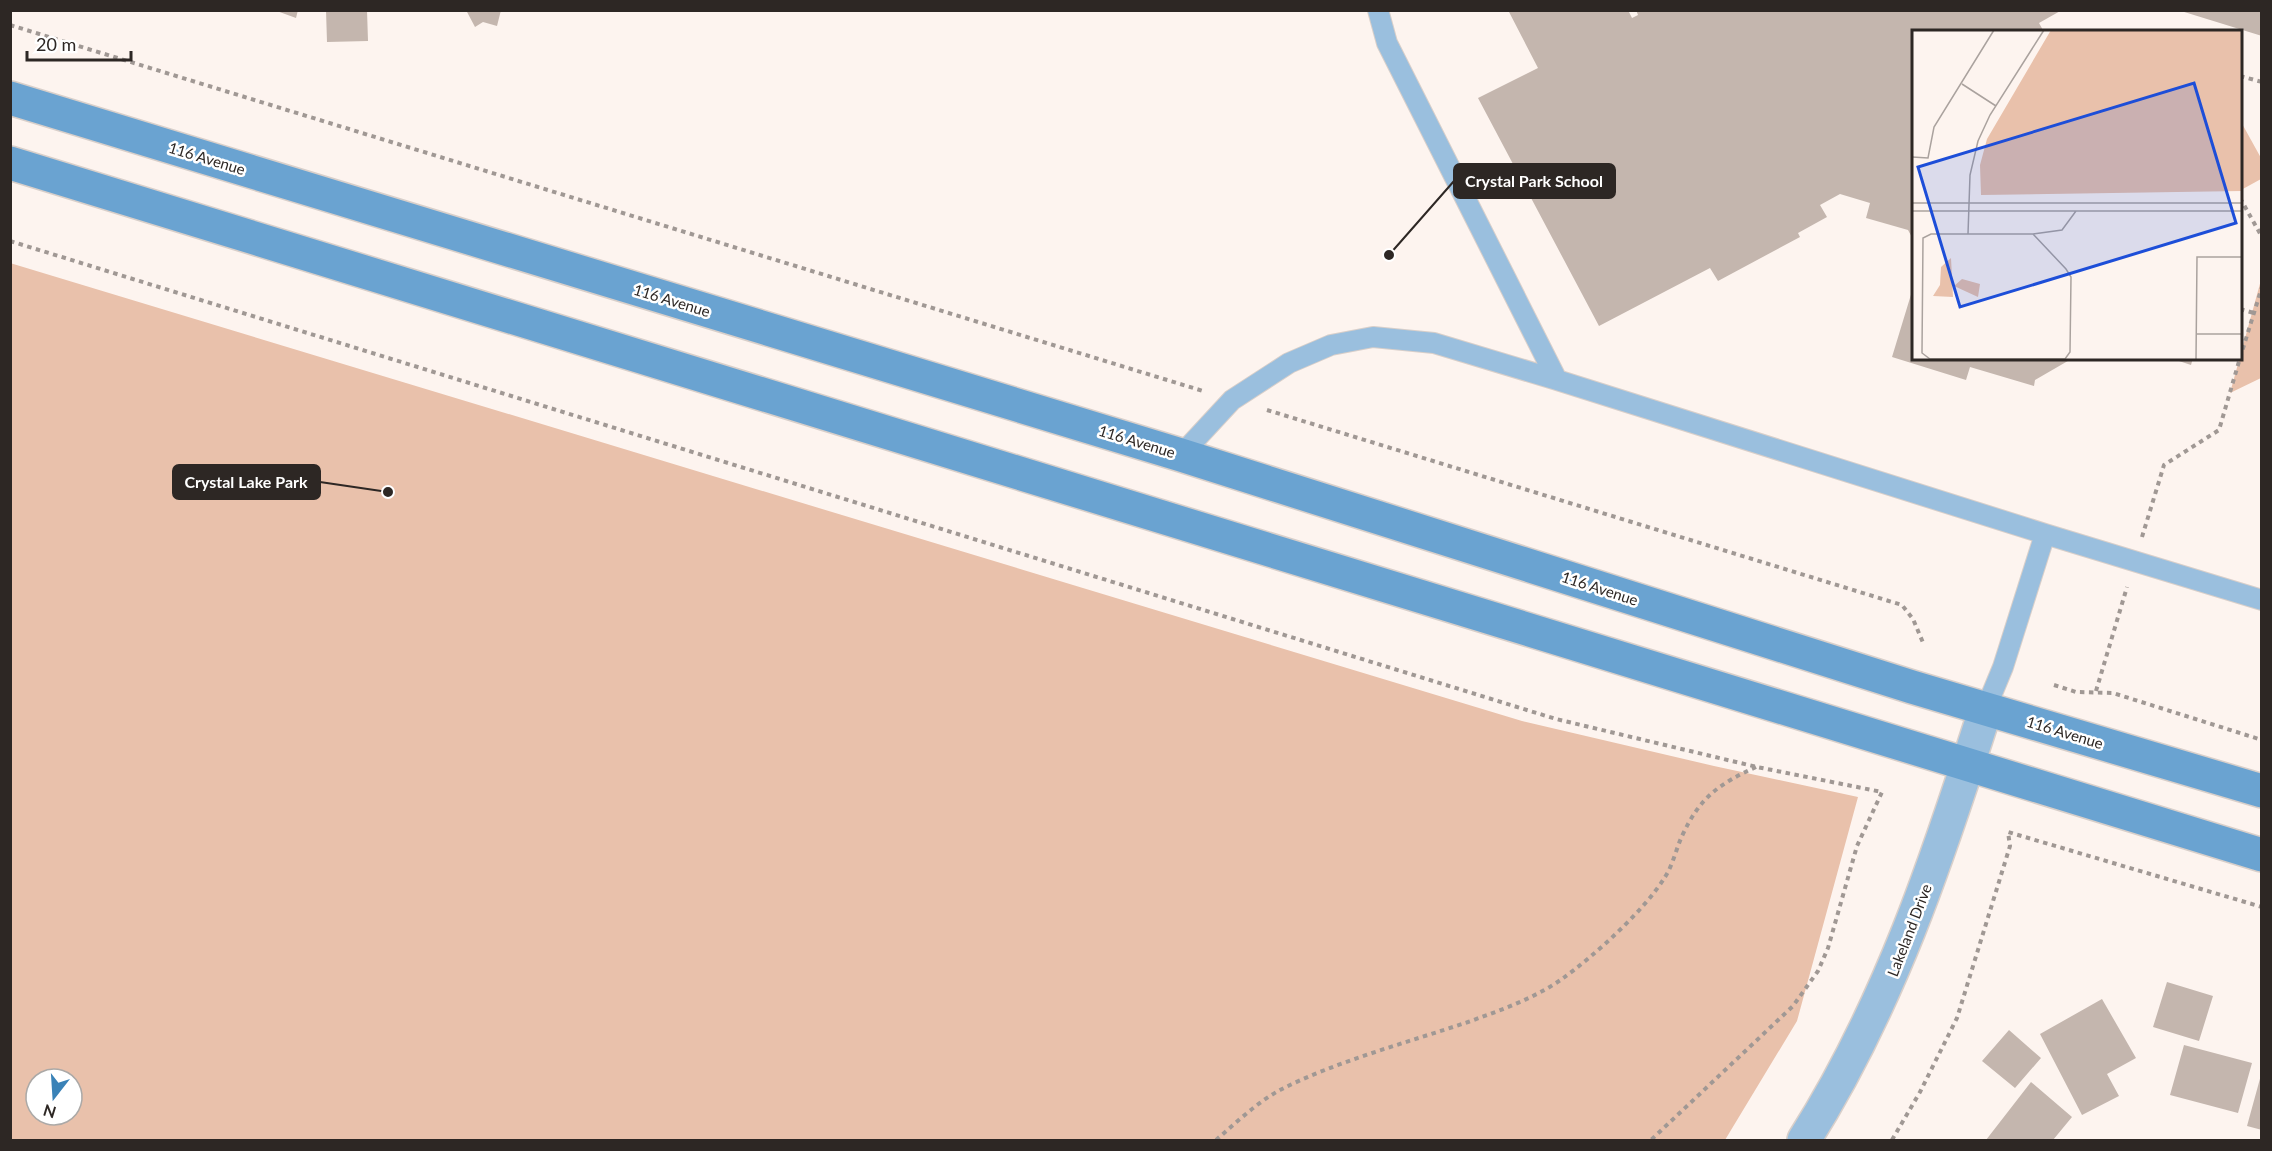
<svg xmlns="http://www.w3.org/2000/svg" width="2272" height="1151" viewBox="0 0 2272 1151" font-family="Lato,sans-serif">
<rect width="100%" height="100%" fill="#fdf4ef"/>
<path fill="#e9c1ab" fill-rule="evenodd" d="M2240,120l21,38v21l-20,11z
M10,263l1512,458 192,45 144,31 -61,224 -72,119h-1714zM36,1079h36v36h-36z
M2261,280v98l-31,15z"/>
<path fill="#c4b6ae" d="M274,10h24l-2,8z
M326,10h41l1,31 -41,1z
M466,10h35l-4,16 -14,-4 -8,5z
M1508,10h120l4,8 6,-3 -2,-5h426l-23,13 5,9h-130v209l-6,-11 -42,-12 4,-15 -30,-9 -20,11 7,12 -29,16 2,4 -82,44 -8,-13 -111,58 -121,-228 60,-30z
M2262,10v26l-81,-25v-1z
M1913,288l1,70h159l-38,22 -1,6 -64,-19 -4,13 -74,-23z
M2170,358h23l-2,7z
M2167,982l46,14 -14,45 -46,-14z
M2102,999l34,59 -29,16 12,22 -37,19 -42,-81z
M2009,1030l32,28 -26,30 -33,-27z
M2184,1045l68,18 -14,50 -68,-18z
M2261,1075h1v55l-15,-4z
M2031,1082l41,35 -19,23h-67z"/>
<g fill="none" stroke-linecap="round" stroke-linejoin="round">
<defs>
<path id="service" d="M1378,10l9,33 170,337 488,154 217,66
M1181,455l51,-55 57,-37 42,-18 42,-8 61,6 123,37
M1986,708l17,-41 42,-133"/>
<path id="tertiary" d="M1804,1140c85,-134 134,-282 182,-432"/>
<path id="secondary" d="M10,98l1171,357 731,232 350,104
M10,163l2252,692"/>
</defs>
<use href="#service" stroke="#d8cfca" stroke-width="22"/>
<use href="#tertiary" stroke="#d8cfca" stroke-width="36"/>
<use href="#secondary" stroke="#d8cfca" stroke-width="36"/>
<path stroke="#a09894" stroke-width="4" stroke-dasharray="4.5 4.5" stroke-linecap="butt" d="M10,25l1193,366
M2240,76l22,6
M2240,198l22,39
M10,241l1546,478 201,48 125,25 -25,54 -29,102 -10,23 -25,35 -142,134
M2240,309l14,4
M2240,358l22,-71
M1267,410l635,195 11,14 11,26
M2142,537l22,-72 55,-35 21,-72
M2054,685l22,7 37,1 149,47
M2096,691l31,-104
M1216,1140c20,-17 40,-37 64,-50 54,-28 129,-48 188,-68 33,-12 65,-23 94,-43 32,-23 83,-69 103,-102 8,-12 11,-28 17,-41 18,-39 37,-52 74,-69
M1892,1140l28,-48 37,-74 53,-172 -2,-14 254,75"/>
<use href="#service" stroke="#9abfde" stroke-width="20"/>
<use href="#tertiary" stroke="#9abfde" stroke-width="33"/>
<use href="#secondary" stroke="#6aa3d1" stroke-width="33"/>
</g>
<g text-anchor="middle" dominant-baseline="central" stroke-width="5" stroke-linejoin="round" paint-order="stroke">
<g font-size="15" fill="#2d2724" stroke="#fff">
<text transform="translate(207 158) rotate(17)">116 Avenue</text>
<text transform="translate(672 300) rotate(17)">116 Avenue</text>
<text transform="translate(1137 441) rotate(17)">116 Avenue</text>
<text transform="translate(1600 588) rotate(18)">116 Avenue</text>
<text transform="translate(2065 732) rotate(17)">116 Avenue</text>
<text transform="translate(1909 930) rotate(-69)">Lakeland Drive</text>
</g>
</g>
<g transform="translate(1912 30)">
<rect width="330" height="330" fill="#fdf4ef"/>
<path d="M139,0h191v161l-261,4 -1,-30 7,-26zM39,228l2,39 -20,-1 7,-11 1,-18zM50,249l18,5 -2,13 -24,-11z" fill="#e9c1ab"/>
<path fill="none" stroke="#aaa29e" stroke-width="1.5" d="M50,54l34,22M0,127l16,1 6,-31 60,-97M0,173h330M0,181h330M56,204h65l33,35 5,8 -1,75 -5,7h-135l-8,-6 1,-115 8,-4h37l2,-59 8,-34 12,-26 54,-85M121,204l29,-4 14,-19M284,304h46M284,330l1,-103h45"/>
<path fill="#1d4ed8" fill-opacity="0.15" stroke="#1d4ed8" stroke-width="3" d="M282,53l42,140 -276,84 -42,-140z"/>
<rect width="330" height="330" fill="none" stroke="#2d2724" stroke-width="3"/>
</g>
<path fill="none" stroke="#2d2724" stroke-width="2" d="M1389 255L1454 181M388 492L320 482"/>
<g fill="#2d2724" stroke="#fff" stroke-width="2">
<circle cx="1389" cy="255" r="6"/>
<circle cx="388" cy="492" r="6"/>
</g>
<g fill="#2d2724" stroke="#2d2724" stroke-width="2">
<rect x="1454" y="164" width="161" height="34" rx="6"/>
<rect x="173" y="465" width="147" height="34" rx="6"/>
</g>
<g font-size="16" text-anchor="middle" font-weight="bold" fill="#fff">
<text x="1534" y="187">Crystal Park School</text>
<text x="246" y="488">Crystal Lake Park</text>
</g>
<rect width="2272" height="1151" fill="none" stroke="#2d2724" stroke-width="24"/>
<g transform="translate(54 1097) rotate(197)"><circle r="28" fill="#ffffff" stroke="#aba9a7" stroke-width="1.5"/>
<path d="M0-4.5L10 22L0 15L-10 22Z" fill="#3a82b7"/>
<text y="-9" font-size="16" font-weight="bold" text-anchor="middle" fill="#2d2724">N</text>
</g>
<path d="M27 51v9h104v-9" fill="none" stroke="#2d2724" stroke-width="3"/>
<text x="36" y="51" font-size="18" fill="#2d2724" stroke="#ffffff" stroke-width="4.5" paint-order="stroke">20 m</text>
</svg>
